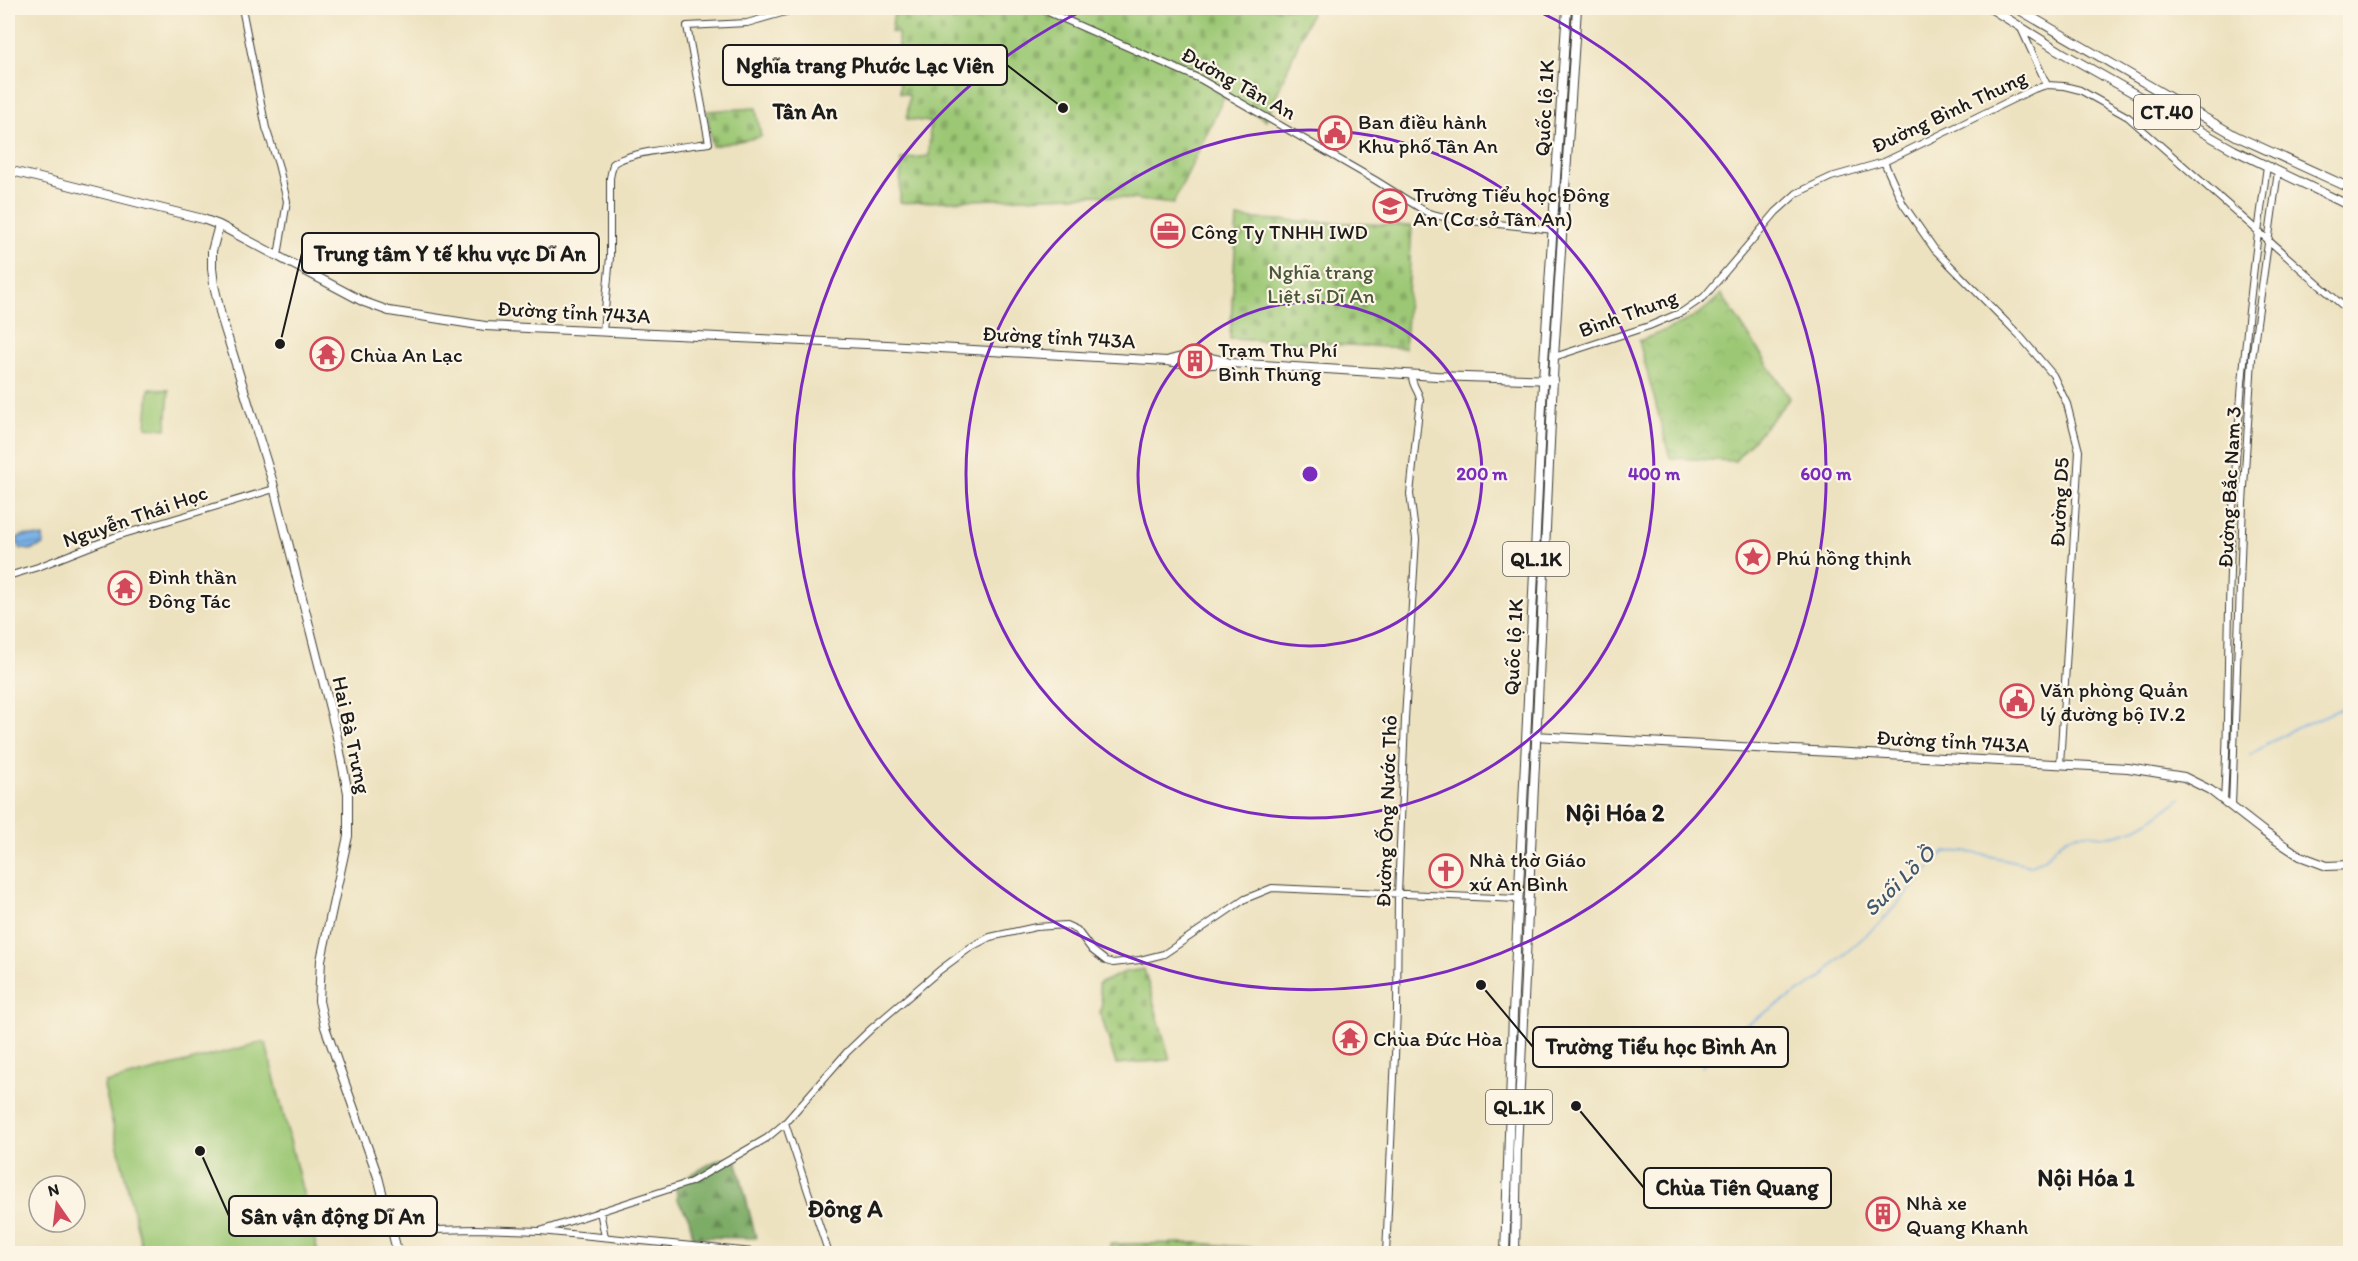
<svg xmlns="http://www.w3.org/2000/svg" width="2358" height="1261" viewBox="0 0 2358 1261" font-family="Itim,sans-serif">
<defs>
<pattern id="forest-firs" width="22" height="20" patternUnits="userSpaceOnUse" patternTransform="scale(1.5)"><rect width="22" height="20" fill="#7dac66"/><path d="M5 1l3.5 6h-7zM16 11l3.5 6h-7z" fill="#668b53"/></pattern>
<pattern id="cemetery-stones" width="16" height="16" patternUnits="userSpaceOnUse" patternTransform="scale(1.5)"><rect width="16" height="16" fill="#9cc875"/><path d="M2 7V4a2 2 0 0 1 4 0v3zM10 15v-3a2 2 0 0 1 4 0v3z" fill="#86ab65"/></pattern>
<pattern id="park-crowns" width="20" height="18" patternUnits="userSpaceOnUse" patternTransform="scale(1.5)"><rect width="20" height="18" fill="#9cc875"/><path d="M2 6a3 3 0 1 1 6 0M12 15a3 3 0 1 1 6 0" fill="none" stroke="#86ab65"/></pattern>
<pattern id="water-rules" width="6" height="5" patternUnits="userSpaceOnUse" patternTransform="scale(1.5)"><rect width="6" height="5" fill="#76afe6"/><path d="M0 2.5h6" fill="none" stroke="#608eba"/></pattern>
</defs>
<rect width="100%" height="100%" fill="#fcf5e5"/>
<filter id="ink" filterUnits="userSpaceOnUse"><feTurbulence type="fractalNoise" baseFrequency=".0167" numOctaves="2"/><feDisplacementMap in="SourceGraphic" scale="12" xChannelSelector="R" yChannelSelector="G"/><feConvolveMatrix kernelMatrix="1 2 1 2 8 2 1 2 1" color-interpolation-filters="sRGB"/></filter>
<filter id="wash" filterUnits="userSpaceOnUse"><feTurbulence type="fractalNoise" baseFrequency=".008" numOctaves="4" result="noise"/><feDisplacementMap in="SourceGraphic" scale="24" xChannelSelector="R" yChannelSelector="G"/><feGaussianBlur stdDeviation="1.35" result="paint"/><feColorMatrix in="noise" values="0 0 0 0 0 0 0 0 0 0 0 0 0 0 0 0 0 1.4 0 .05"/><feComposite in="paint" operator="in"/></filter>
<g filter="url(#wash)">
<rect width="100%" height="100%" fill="#ede2c0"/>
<path fill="url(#forest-firs)" stroke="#4c6441" stroke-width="1.5" d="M719,1159h17l20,79 -63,-1 -4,-19 -12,-19 -1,-16z"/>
<path fill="url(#cemetery-stones)" stroke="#5c7248" stroke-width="1.5" d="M935,8h378l-47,112 -42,-23 -51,107 -77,-9 -196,8 1,-44 28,-3 1,-34 -23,-3 2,-24 -9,-2 -2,-60 -7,-1 3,-18 40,-2z
M756,108l5,29 -49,9 -5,-35z
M1237,218l175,8 -7,122 -175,-9z
M1144,969l26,91 -54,4 -16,-52 2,-10 -4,-18 27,-12z
M1196,1243l73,6 1,4h-160v-9z"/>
<path fill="url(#park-crowns)" stroke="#5c7248" stroke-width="1.5" d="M1721,294l69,104 -55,63 -65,-3 -31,-117c29,-12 61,-22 82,-47z"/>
<path fill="#9cc875" stroke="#5c7248" stroke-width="1.5" d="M149,389l20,1 -3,39 -20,-2z
M263,1042l3,2 52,209 -80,1v-4l-23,4 -72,-1 -39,-166 1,-4z"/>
<path fill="url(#water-rules)" stroke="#496681" stroke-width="1.5" d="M24,535l19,2 1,8 -14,5 -11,-2 -2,-10z"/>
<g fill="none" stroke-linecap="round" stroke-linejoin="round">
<path stroke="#76afe6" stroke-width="1.5" d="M2250,755l39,-24 61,-26
M1702,1067l24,-30 97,-60 8,-11 51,-45 61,-68c17,-6 69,8 87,12 21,-5 23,-22 41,-29 12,-5 24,0 36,0 28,-1 53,-22 74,-38"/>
</g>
</g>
<g filter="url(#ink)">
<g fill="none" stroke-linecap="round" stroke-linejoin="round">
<defs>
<path id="minor" d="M242,8l24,120 12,36 9,37 -9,55
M886,8l36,3 8,-3
M1039,8l161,71 175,101 53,33 24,6 102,11
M2020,26l27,59
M1884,162l19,42 32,46 85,86 33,39 14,29 12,47 -19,314
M603,331l7,-74v-79l3,-14c13,-12 75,-18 96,-21l-22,-117 60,-3 42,-12 48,-3
M1554,357l95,-31 33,-14 22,-15 72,-85 21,-19 34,-16 53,-15 150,-73 13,-4 17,1 16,4 48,27 222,195
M8,576l30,-9 79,-31 157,-47
M2224,800c5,-84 3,-169 7,-254 6,-127 18,-254 36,-380
M2232,806l11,-303 9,-144 26,-188
M785,1123l44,131
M600,1211l5,26
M394,1231l82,-2 64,2 234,23
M540,1231l151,-49 76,-44 18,-15 62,-71 25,-24 68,-58 31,-23 19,-10 46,-10 30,-2 11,5 15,20 14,11 7,2 27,-3 24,-6 81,-55 27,-11 246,11
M1386,1254l11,-243 1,-116 7,-176 11,-180 -6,-45 10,-94c-1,-10 -9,-14 -8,-26"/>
<path id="major" d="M1990,8l71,44 173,98 116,56
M2016,8l220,128 114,52
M8,170l195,49 16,6 145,77 25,9 96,15 402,19 280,16 28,4 35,-2 206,13 118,4
M219,225l-7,26v17l2,17 7,31 52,167 63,249 12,61v43l-27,124 -2,41 6,26 53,150 20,77
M1167,361c21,-8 39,-5 60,1
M1534,736l594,32 56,9 26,13 54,42 36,24 27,10 23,-1
M1505,1254l8,-240 31,-652 23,-354
M1515,1254l2,-104 37,-793 23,-349"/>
</defs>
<use href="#minor" stroke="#3b3a35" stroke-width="8"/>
<use href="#major" stroke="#3b3a35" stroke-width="10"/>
<use href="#minor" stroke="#fff" stroke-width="6"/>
<use href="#major" stroke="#fff" stroke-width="8"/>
</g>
</g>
<g fill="none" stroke="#7b2cbf" stroke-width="3">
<circle cx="1310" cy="474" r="172"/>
<circle cx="1310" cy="474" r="344"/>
<path d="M1532 8A516 516 0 1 1 1088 8"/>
</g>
<defs>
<symbol id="civic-ring" viewBox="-11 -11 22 22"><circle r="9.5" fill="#fcf5e5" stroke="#d1495b" stroke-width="1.5"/><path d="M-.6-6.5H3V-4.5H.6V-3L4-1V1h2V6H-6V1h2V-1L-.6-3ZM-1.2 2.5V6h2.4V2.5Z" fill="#d1495b"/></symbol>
<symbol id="school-ring" viewBox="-11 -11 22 22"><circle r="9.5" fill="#fcf5e5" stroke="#d1495b" stroke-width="1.5"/><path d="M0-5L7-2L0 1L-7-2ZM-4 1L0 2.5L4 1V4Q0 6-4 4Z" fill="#d1495b"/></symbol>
<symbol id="office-ring" viewBox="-11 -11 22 22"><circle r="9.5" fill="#fcf5e5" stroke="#d1495b" stroke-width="1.5"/><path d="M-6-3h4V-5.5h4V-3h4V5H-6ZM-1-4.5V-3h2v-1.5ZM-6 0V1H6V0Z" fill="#d1495b"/></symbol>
<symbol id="temple-ring" viewBox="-11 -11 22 22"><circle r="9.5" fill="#fcf5e5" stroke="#d1495b" stroke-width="1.5"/><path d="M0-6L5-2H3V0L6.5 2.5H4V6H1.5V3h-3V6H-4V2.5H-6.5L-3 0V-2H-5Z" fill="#d1495b"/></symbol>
<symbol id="building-ring" viewBox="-11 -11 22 22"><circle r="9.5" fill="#fcf5e5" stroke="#d1495b" stroke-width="1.5"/><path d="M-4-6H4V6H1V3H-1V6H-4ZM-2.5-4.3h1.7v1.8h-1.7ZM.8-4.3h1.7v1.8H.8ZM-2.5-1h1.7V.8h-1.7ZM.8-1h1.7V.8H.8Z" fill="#d1495b"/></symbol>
<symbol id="sight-ring" viewBox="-11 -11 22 22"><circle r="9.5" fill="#fcf5e5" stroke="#d1495b" stroke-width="1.5"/><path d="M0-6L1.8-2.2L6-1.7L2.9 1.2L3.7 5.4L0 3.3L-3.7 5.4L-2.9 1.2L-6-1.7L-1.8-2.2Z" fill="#d1495b"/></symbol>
<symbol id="church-ring" viewBox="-11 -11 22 22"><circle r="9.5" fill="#fcf5e5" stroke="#d1495b" stroke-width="1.5"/><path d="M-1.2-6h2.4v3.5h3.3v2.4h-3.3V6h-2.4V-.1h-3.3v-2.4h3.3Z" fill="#d1495b"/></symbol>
</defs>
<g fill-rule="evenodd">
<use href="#civic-ring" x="1316" y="114" width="38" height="38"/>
<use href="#school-ring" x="1371" y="187" width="38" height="38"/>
<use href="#office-ring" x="1149" y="212" width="38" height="38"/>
<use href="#temple-ring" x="308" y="335" width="38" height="38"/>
<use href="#building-ring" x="1176" y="342" width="38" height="38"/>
<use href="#sight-ring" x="1734" y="538" width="38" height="38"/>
<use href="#temple-ring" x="106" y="569" width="38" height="38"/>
<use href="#civic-ring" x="1998" y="682" width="38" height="38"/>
<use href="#church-ring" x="1427" y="852" width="38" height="38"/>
<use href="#temple-ring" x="1331" y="1019" width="38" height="38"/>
<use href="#building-ring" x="1864" y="1195" width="38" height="38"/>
</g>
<g text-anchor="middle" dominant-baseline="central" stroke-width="4.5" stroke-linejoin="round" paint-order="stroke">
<g fill="#fcf5e5" stroke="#5f5d58" stroke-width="1.5">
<rect x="2134" y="95" width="66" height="34" rx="4.5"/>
<rect x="1503" y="542" width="66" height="34" rx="4.5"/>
<rect x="1486" y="1090" width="66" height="34" rx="4.5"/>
</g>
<g font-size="20" font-weight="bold" fill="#1c1c1c">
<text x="2167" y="112">CT.40</text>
<text x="1536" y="559">QL.1K</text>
<text x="1519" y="1107">QL.1K</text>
</g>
<g font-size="21" fill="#1c1c1c" stroke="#fcf5e5">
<text transform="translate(1239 83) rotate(29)">Đường Tân An</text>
<text transform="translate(1544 108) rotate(-87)">Quốc lộ 1K</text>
<text transform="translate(1949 111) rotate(-25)">Đường Bình Thung</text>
<text transform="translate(574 312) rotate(3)">Đường tỉnh 743A</text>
<text transform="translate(1628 313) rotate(-20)">Bình Thung</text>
<text transform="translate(1059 337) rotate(3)">Đường tỉnh 743A</text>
<text transform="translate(2229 487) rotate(-87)">Đường Bắc Nam 3</text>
<text transform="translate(2059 502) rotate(-87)">Đường D5</text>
<text transform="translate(135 516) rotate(-19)">Nguyễn Thái Học</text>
<text transform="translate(1513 647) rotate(-87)">Quốc lộ 1K</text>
<text transform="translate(352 735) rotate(78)">Hai Bà Trưng</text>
<text transform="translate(1953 741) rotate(3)">Đường tỉnh 743A</text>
<text transform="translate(1386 811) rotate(-88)">Đường Ống Nước Thô</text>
</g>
<g font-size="21" fill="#1c1c1c" stroke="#fcf5e5" text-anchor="start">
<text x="1358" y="121">Ban điều hành<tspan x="1358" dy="24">Khu phố Tân An</tspan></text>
<text x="1413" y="194">Trường Tiểu học Đông<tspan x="1413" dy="24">An (Cơ sở Tân An)</tspan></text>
<text x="1191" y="231">Công Ty TNHH IWD</text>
<text x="1218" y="349">Trạm Thu Phí<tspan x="1218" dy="24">Bình Thung</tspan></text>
<text x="350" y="354">Chùa An Lạc</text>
<text x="1776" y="557">Phú hồng thịnh</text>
<text x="148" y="576">Đình thần<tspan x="148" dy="24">Đông Tác</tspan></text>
<text x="2040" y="689">Văn phòng Quản<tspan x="2040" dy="24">lý đường bộ IV.2</tspan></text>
<text x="1469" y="859">Nhà thờ Giáo<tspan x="1469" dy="24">xứ An Bình</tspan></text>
<text x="1373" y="1038">Chùa Đức Hòa</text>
<text x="1906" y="1202">Nhà xe<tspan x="1906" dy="24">Quang Khanh</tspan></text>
</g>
<g font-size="21" fill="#49583b" stroke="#fcf5e5">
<text x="1321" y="271">Nghĩa trang<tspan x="1321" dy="24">Liệt sĩ Dĩ An</tspan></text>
</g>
<g font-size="22" font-weight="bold" fill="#1c1c1c" stroke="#fcf5e5">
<text x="805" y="111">Tân An</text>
</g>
<g font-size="22" font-style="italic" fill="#40576d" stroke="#fcf5e5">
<text transform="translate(1899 881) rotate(-44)">Suối Lồ Ồ</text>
</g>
<g font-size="24" font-weight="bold" fill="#1c1c1c" stroke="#fcf5e5">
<text x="1615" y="812">Nội Hóa 2</text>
<text x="2086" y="1177">Nội Hóa 1</text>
<text x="845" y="1208">Đông A</text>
</g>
</g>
<circle cx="1310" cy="474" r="9" fill="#7b2cbf" stroke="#fcf5e5" stroke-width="3"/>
<g font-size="18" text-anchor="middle" font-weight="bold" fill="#7b2cbf" stroke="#fcf5e5" stroke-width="4.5" stroke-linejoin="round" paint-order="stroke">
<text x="1482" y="480">200 m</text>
<text x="1654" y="480">400 m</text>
<text x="1826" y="480">600 m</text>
</g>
<path fill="none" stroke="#1c1c1c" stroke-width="2" d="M1063 108L1007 65M280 344L302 253M1481 985L1533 1047M1576 1106L1644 1188M200 1151L229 1216"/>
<g fill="#1c1c1c" stroke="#fcf5e5" stroke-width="2">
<circle cx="1063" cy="108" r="6"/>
<circle cx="280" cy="344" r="6"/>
<circle cx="1481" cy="985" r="6"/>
<circle cx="1576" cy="1106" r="6"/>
<circle cx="200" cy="1151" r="6"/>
</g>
<g fill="#fcf5e5" stroke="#1c1c1c" stroke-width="2">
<rect x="723" y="45" width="284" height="40" rx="6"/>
<rect x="302" y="233" width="297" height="40" rx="6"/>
<rect x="1533" y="1027" width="255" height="40" rx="6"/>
<rect x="1644" y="1168" width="187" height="40" rx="6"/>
<rect x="229" y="1196" width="208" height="40" rx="6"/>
</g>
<g font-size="22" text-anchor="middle" font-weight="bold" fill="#1c1c1c">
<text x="865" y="73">Nghĩa trang Phước Lạc Viên</text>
<text x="450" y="261">Trung tâm Y tế khu vực Dĩ An</text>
<text x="1661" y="1054">Trường Tiểu học Bình An</text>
<text x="1737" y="1195">Chùa Tiên Quang</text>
<text x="333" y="1224">Sân vận động Dĩ An</text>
</g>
<rect width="2358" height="1261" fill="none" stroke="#fcf5e5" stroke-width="30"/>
<g transform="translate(57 1204) rotate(346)"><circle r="28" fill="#fcf5e5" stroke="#a29e95" stroke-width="1.5"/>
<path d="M0-4.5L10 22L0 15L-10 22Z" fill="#d1495b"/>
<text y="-9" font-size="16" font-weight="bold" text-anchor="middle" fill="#1c1c1c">N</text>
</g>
</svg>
